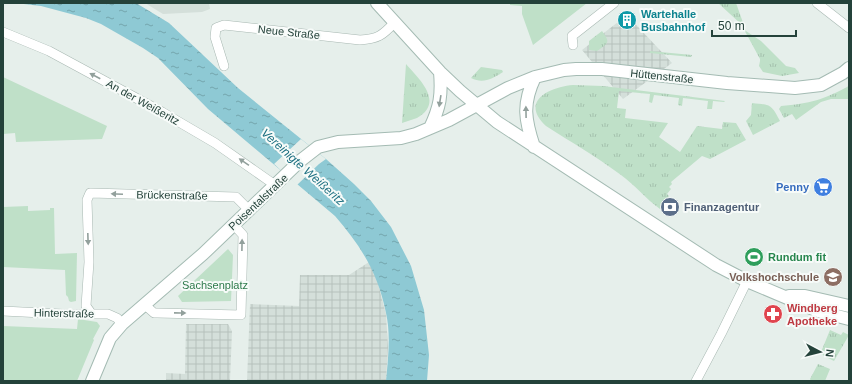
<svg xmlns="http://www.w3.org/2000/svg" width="852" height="384" viewBox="0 0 852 384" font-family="Arial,sans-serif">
<defs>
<pattern id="industrial-grid" width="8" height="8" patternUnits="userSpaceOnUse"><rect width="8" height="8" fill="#d4dfda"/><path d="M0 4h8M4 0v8" fill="none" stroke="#b6c1bc"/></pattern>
<pattern id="grass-tufts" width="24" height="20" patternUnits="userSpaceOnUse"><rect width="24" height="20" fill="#bfe0c8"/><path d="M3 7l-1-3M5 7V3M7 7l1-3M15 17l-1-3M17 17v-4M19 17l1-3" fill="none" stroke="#a4c1ad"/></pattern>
<pattern id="water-ripples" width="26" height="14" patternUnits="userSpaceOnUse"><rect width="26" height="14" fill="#8ec9d4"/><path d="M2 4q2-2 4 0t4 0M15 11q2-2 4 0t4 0" fill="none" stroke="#74a5ad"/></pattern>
</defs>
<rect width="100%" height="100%" fill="#e6efeb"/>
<path fill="#d4dfda" d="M145,3h64l1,6 -8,3 -39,2z"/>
<path fill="url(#industrial-grid)" d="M627,15l45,48 -49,36 -41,-49z
M369,262l8,18 9,34 2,33 -2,34h-139l3,-77 49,2 1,-31h49z
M186,324h42l4,7 -2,50h-64v-8l19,1z"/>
<path fill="url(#grass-tufts)" d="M718,3h18l10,28 15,10 25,25 9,2 4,5 -17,3 -19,-4 -4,-6 1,-5v-2l-19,-35z
M602,31c9,12 6,12 -5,20l-8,-1v-9z
M650,51l42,4 -1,2 -41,-4z
M406,64c13,15 39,38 11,54 -5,2 -10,3 -15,5z
M481,67l21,3 1,2c-11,7 -20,12 -32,6z
M573,85l30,1 122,15 -1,1 -11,-1 -1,8h-5l1,-8 -25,-3 -1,8 -4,-1 1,-7 -25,-3 -2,8 -3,-1 1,-8 -31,-3 -2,17 9,1 -1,9 43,5 -9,14 21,15 17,-26 25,3 1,-7 13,1 10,17 -36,19 -8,-3 -31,26 1,2 -3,3 2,2 -4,5 2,2 -9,13c-14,-10 -25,-24 -39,-34 -24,-18 -50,-33 -75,-49 -27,-25 4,-39 27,-41z
M849,86v13h-18l-10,3 -25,18 -4,-6 -8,4 -5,-9 2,-3c28,-2 44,-7 68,-20z
M752,103c19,2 19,1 28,18l-27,14 -7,-14 5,-6z
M830,330l11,5 2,-3 6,3 -15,26 -10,-5 -3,-4z
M818,364l12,5 -5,12h-14l-1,-2z"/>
<path fill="#bfe0c8" d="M510,3h77l-54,42 -11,-31v-8l-12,-1z
M3,77l104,49 -5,13 -86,3 -1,-9 -12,1z
M28,206v5l22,-1v-2h4l1,46 22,-1 -1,48 -5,1 -2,-1 -1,-4 -2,-2 -1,-25 -62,-3v-60z
M228,249l5,6 -2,46 -49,1 -4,-6z
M78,319l19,3 3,4 -7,13 1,1 -17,41h-74v-55l74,3z"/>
<path fill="url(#water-ripples)" d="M15,3h121l33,20 69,65 88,71 28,25 17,17 20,26 20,39 13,44 5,45 -2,26h-41c2,-22 5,-46 0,-68 -8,-40 -25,-67 -51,-97l-127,-107 -50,-51 -15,-10 -42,-24 -15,-6 -45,-12z"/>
<path fill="#e6efeb" d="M301,139l25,20 -7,5 -22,21 -23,-21z"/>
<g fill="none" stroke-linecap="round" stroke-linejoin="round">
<defs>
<path id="street" d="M817,3l32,25
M3,32l46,19 113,61 53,31 60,42
M573,45l-1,-9 42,-33
M224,66l-9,-29 1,-9 8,-3 136,15c18,-1 23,-5 34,-17
M144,304l10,9h3l84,2 2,-80 -10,-11
M3,311l59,3h46l9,4 5,6
M91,313l-5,-7 3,-44 -2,-62 3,-7 146,4 13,13
M696,381l25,-47 26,-53"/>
<path id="secondary" d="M377,3l63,69 20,19 37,31 219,143 31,16 71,30 31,8
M430,128c10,-21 12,-33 10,-56
M534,147c-9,-27 -12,-43 1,-70
M789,296h16l44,10
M92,381l18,-43 12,-14 81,-70 97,-93 18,-14 20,-5 63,-4 15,-4 33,-14 59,-32 27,-11 29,-7 12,-1h26l125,14 68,5 26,-3 22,-12 6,-5"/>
</defs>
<use href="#street" stroke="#a8b8b2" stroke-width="10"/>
<use href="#secondary" stroke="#a4bbb3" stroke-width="14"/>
<use href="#street" stroke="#fff" stroke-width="9"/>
<use href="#secondary" stroke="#fff" stroke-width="12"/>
</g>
<defs><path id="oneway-solid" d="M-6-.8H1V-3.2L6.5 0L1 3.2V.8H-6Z"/></defs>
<g fill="#92a09c">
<use href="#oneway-solid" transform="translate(95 76) rotate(-152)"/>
<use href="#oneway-solid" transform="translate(440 101) rotate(99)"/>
<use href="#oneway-solid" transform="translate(526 112) rotate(-91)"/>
<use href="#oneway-solid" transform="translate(244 162) rotate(-146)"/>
<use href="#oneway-solid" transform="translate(117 194) rotate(-178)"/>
<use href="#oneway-solid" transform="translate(88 239) rotate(88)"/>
<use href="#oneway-solid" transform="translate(242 245) rotate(-89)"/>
<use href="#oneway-solid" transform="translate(180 313) rotate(1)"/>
</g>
<defs>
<symbol id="building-disc" viewBox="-11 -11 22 22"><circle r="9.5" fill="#0f9aa8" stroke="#f7fbf9"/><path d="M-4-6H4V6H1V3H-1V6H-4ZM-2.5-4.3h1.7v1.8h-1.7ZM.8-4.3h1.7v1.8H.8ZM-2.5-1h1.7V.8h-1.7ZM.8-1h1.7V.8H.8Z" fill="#fff"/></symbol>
<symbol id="supermarket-disc" viewBox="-11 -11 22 22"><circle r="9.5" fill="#3f7fe0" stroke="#f7fbf9"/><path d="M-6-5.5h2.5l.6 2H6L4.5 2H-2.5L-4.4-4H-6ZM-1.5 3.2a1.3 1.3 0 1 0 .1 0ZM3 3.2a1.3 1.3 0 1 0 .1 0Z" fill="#fff"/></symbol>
<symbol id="bank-disc" viewBox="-11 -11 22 22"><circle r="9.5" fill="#5c6f8a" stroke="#f7fbf9"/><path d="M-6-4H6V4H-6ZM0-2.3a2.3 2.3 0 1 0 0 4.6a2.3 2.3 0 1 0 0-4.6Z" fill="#fff"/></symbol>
<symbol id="stadium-disc" viewBox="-11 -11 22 22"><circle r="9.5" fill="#2e9e5b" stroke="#f7fbf9"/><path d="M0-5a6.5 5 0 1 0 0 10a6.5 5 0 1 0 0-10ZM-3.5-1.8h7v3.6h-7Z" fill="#fff"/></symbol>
<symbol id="university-disc" viewBox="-11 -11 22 22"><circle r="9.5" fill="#8d6e63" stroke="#f7fbf9"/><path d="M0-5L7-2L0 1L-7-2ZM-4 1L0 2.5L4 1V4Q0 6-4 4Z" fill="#fff"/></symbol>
<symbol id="pharmacy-disc" viewBox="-11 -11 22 22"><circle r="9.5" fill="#e0444e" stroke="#f7fbf9"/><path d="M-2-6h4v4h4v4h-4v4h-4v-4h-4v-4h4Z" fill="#fff"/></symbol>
</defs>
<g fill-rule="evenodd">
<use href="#building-disc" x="616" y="9" width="22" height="22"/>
<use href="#supermarket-disc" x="812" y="176" width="22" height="22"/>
<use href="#bank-disc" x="659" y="196" width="22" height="22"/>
<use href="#stadium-disc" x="743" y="246" width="22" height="22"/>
<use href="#university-disc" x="822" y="266" width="22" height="22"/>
<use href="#pharmacy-disc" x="762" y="303" width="22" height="22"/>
</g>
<g text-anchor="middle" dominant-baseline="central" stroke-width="4" stroke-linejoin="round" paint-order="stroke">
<g font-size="11" font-weight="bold" fill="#0d838f" stroke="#f7fbf9" text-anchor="start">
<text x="641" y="14">Wartehalle<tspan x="641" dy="13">Busbahnhof</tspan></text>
</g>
<g font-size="11" fill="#24423a" stroke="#f7fbf9">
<text transform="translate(289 32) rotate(6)">Neue Straße</text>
<text transform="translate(662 76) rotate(6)">Hüttenstraße</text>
<text transform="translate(143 102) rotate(29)">An der Weißeritz</text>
<text transform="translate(172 195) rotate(1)">Brückenstraße</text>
<text transform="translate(258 202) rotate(-43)">Poisentalstraße</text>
<text transform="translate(64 313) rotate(1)">Hinterstraße</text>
</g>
<g font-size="11" font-weight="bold" fill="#366cbe" stroke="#f7fbf9" text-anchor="end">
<text x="809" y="187">Penny</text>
</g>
<g font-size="11" font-weight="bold" fill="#4e5e75" stroke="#f7fbf9" text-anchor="start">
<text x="684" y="207">Finanzagentur</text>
</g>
<g font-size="11" font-weight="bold" fill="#27864d" stroke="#f7fbf9" text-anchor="start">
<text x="768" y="257">Rundum fit</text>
</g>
<g font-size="11" font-weight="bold" fill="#785e54" stroke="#f7fbf9" text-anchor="end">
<text x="819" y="277">Volkshochschule</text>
</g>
<g font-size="11" fill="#2d7a4b" stroke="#f7fbf9">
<text x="215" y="285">Sachsenplatz</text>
</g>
<g font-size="11" font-weight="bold" fill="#be3a42" stroke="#f7fbf9" text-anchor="start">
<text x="787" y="308">Windberg<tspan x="787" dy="13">Apotheke</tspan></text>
</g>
<g font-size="12" font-style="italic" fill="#1c6f80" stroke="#f7fbf9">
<text transform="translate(303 167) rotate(42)">Vereinigte Weißeritz</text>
</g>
</g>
<rect width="852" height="384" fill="none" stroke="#24423a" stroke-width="8"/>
<g transform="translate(820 352) rotate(97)" stroke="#f7fbf9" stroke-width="3" paint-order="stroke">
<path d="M0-3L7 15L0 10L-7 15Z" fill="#24423a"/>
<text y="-6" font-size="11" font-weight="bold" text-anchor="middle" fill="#24423a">N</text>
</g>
<path d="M712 30v6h84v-6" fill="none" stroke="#24423a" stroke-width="2"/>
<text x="718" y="30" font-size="12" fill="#24423a" stroke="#f7fbf9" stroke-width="3" paint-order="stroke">50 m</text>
</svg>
